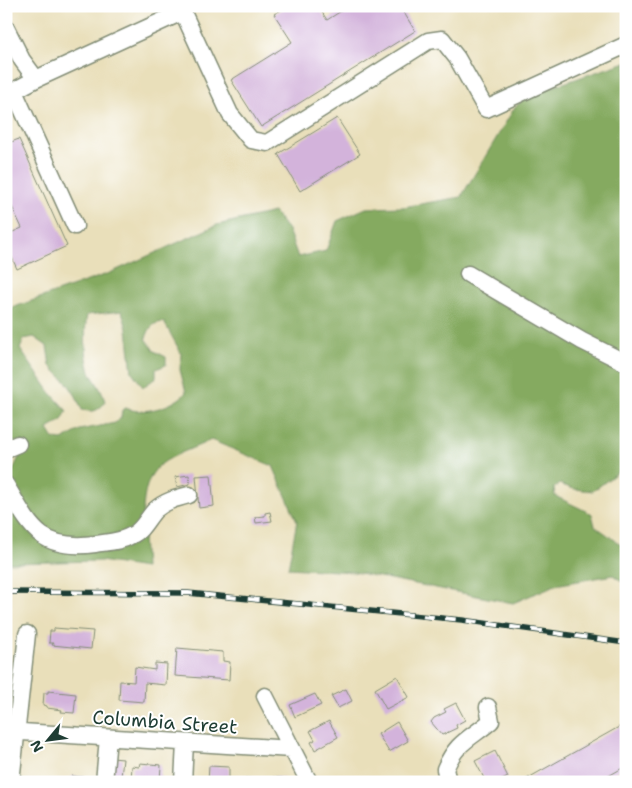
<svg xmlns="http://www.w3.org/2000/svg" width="632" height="788" viewBox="0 0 632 788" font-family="'Shantell Sans',sans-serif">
<rect width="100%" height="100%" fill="#fff"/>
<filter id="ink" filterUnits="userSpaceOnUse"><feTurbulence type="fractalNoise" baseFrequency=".02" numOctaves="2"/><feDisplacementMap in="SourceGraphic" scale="10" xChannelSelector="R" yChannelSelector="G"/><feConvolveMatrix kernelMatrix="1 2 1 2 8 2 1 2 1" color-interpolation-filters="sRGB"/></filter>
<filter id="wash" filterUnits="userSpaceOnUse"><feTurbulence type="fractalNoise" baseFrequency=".0096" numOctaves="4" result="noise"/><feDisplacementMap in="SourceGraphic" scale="20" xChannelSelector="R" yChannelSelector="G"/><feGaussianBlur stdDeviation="1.12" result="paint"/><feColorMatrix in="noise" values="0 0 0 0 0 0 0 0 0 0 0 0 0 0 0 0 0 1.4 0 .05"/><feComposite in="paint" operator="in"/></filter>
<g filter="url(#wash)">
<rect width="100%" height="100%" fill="#e9dfba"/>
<path fill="#85aa60" stroke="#52744a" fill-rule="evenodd" d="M626,62v404l-33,25 -19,-2 -15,-5 -5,4 1,8 37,18 3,12 31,22v36l-13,-9 -58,10 -42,18 -159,-31 -66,-4 9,-47 -24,-55 -62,-26c-16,8 -37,14 -51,25 -25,20 -16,75 -15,103l-44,-7 -95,2v-77l13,-29 4,-16 -17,2v-133l104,-37 107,-48 57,-13 14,18 10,27 28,-6 11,-30 29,-13 37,-1 58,-10 54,-90 13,-12zM122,311l5,18 5,43 11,15 13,-9v-9l10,-4v-8l-12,-6 -8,-13c4,-11 6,-15 18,-16l17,31 -1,17 6,22c-10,14 -44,24 -60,16l-4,2 -1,8 -6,5 -35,7 -18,10 -8,-1 -6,-10 14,-9 5,-9 -17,-19 -30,-43 4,-10 10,-2 13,9 3,20 18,18 8,12 6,14c11,2 16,2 23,-8 -3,-12 -8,-18 -14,-28 -6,-13 -7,-46 -4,-59z"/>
<g id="blocks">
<path fill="#d3b3db" d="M288,6h30l9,14 22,-14h51l15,25 -154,96 -30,-47 61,-38 -18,-28z
M337,118l23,36 -60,37 -22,-37z
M19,139l48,107 -50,23 -11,-25v-9l16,-7 -16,-34v-50z
M189,475l1,9 -13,3 -2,-10z
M211,475l3,31 -15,2 -3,-32z
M270,512l2,9 -16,2 -1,-6 10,-1v-3z
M54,628l39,3 -2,18 -39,-4 1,-2h-4l1,-12h4z
M177,648l46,4v9l7,1 -1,18 -54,-4z
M155,663l12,1 -1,21 -21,-2 -1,19 -25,-2 1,-19 14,1 1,-15 20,3z
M397,676l12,21 -23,12 -11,-20z
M346,689l6,12 -14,7 -7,-12z
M48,691l28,3 -2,19 -13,-1 1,-2 -15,-2v-2l-4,-1 1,-12h4z
M315,694l6,11 -26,12 -5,-12z
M456,703l9,17 -9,5 1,3 -15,7 -11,-13 3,-4 12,-6 -2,-3z
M329,721l9,16 -23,13 -4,-8 4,-2 -5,-9z
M397,722l11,19 -19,11 -11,-18z
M626,723v43l-28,16h-77z
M495,751l13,26 -10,5h-12l-11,-21z
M112,758l11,1 -2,18 -11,-1z
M140,763l21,2 -1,17 -29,-3 1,-13 7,1z
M209,766l20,1v15h-21z
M72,776l22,2v4l-23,-1z
M273,777l10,1 -1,4h-9z
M245,778l13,1v3h-13z"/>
</g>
</g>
<g filter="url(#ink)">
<use href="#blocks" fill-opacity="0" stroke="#848e77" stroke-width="1"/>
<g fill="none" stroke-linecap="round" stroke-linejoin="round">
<defs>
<path id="minor" d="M180,6l50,108 21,26 16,3 161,-102 14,-2 15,19 29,51 140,-64
M6,28l16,32 14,19
M14,91l61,135
M6,95l30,-16 146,-67
M468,274l114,67 44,22
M6,449l12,-5
M6,485c25,43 34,66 89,59 13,-2 26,-2 37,-9 10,-4 16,-18 23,-25 10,-9 22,-12 34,-15
M265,696l44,86
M6,731l285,18
M11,782l16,-148
M104,782l4,-44
M183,782l2,-39
M448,782l-3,-13c12,-28 25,-30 46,-48l-3,-14"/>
</defs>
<use href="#minor" stroke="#848e77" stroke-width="19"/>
<use href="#minor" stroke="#fff" stroke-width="16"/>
<defs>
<path id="rail" d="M6,592l182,1 274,27 164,23"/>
</defs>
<use href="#rail" stroke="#1f3d34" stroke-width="5.5"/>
<use href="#rail" stroke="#fff" stroke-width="4" stroke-dasharray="11" stroke-linecap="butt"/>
</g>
</g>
<g text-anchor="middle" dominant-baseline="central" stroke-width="4" stroke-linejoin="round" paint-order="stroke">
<g font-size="19" fill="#1f3d34" stroke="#fff">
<text transform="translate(165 722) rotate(4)">Columbia Street</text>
</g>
</g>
<rect width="632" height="788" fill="none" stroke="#fff" stroke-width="25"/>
<g transform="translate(48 740) rotate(241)" stroke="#ffffff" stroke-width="4" paint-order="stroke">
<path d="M0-4L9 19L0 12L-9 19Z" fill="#1f3d34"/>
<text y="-8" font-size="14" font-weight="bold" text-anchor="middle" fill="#1f3d34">N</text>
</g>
</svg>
